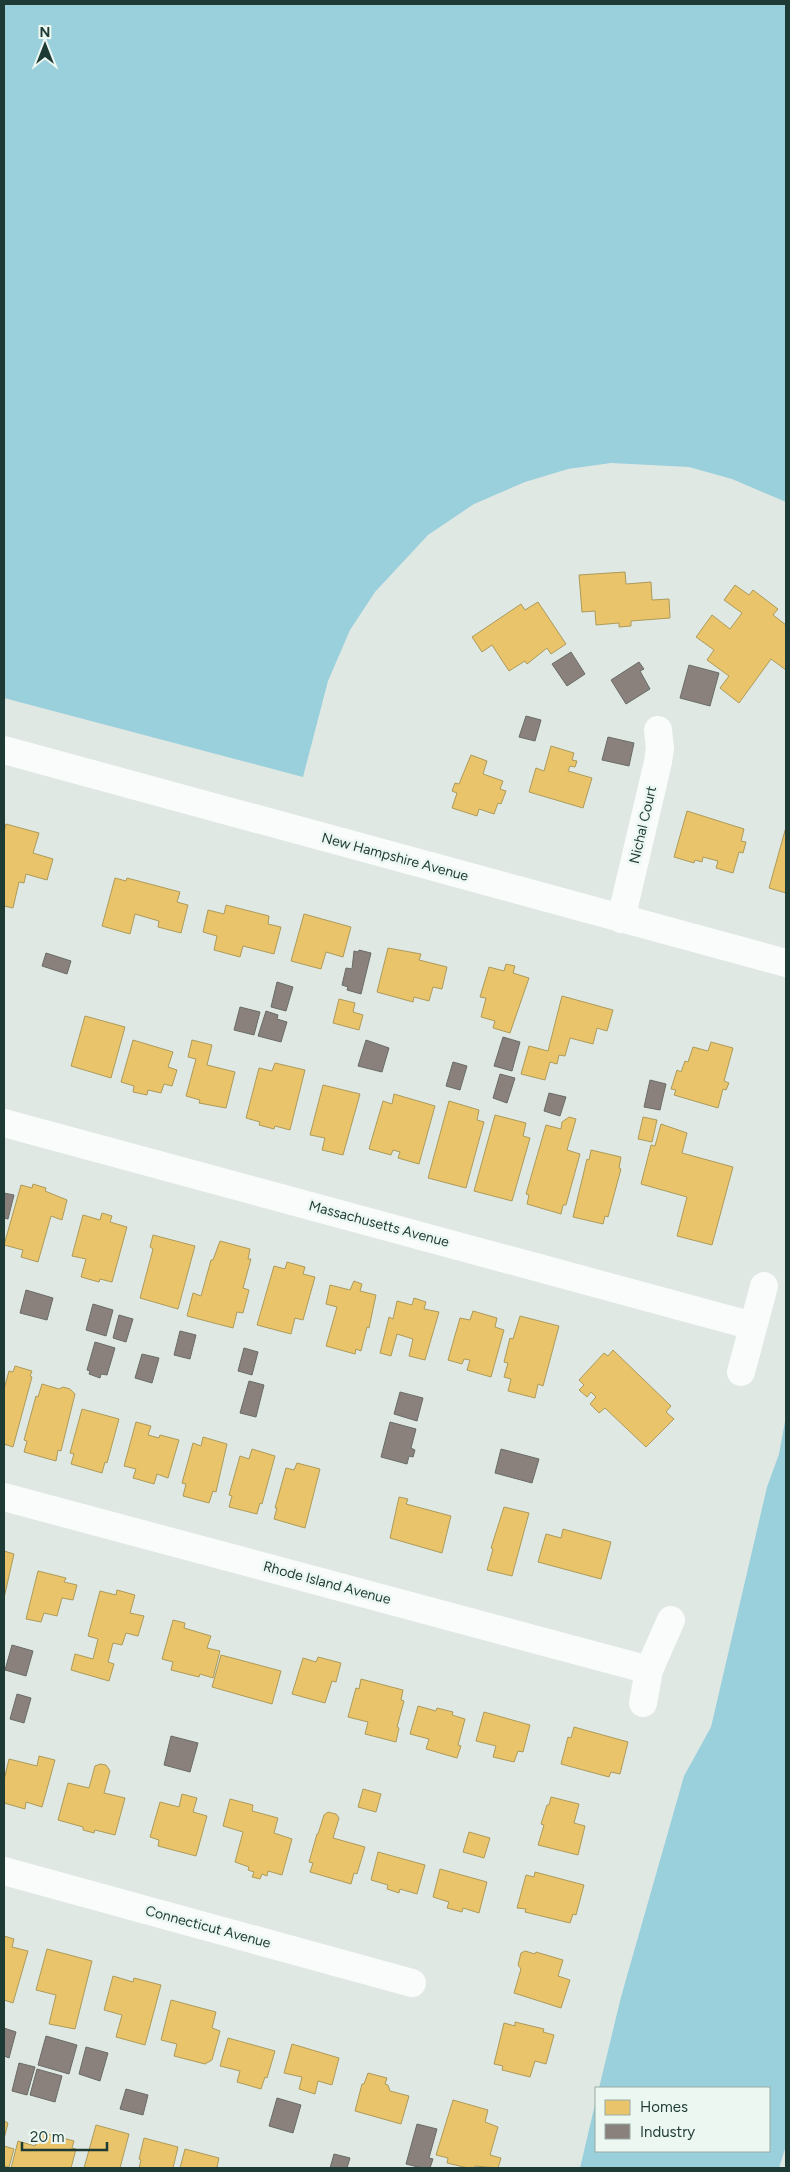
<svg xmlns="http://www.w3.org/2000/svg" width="790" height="2172" viewBox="0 0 790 2172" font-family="Figtree,sans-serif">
<rect width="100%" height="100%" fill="#e0e8e4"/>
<path fill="#9ad0db" d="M4,4h782v498l-54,-23 -43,-12 -78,-4 -43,6 -43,13 -51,22 -46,31 -53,57 -25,38 -22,51 -25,96 -299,-79z
M786,1416v730l-7,22h-199l16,-68v51h173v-63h-170l22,-91 63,-221 27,-49 56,-240 12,-33z"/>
<path fill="#e9c46a" stroke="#ac9b5a" d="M625,572l1,12 25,-2 1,18 17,-1 1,19 -39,3v5l-12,1v-4l-23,2 -1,-14 -13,1 -3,-37z
M735,585l14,10 4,-5 25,19 -5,6 13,10v45l-15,-11 -32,44 -19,-15 9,-12 -22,-16 7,-10 -18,-13 16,-22 18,14 12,-16 -18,-13z
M538,602l28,42 -15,10 -4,-6 -20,16 -2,-3 -16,10 -17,-26 -10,7 -10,-15 49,-33 4,6z
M551,746l23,7 -2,7 5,1 -2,6 -5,-1 -2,5 24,7 -9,30 -54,-16 7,-24 8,3z
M471,755l16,6 -4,13 20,7 -3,8 6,2 -5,13 -3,-1 -4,11 -15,-5 -2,7 -25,-8 5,-15 -5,-2 3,-8 4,1z
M687,811l57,18 -3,12 5,1 -3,11 -4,-1 -6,21 -17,-5 2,-7 -15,-4 -1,5 -7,-2 -1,3 -20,-6z
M6,824l33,9 -6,20 20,6 -6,21 -21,-6 -2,9 -5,-1 -6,26 -9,-2v-75z
M786,827v66l-17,-5z
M115,878l11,3 1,-3 53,14 -3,10 11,3 -7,28 -23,-6 1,-6 -24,-7 -5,20 -28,-8z
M226,905l43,11 -1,8 13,3 -7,27 -31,-8 -3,11 -26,-7 3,-14 -14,-4 5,-22 16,4z
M304,914l47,13 -8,30 -17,-5 -5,17 -30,-8z
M388,948l33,6 -2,6 28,7 -5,22 -9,-2 -4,14 -15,-4 -1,5 -36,-10z
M506,964l9,2 -2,7 16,5 -19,55 -17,-5 2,-7 -14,-4 5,-19 -6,-1 9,-30 15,4z
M562,996l51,14 -6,21 -10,-3 -4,16 -23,-6 -5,18 -6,-1 -2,9 -7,-2 -5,18 -24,-6 8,-28 19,5z
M339,999l16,4 -2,9 10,3 -4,15 -26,-7z
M85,1016l40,11 -14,51 -40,-12z
M133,1040l40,12 -5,15 9,3 -5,16 -8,-2 -3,9 -13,-3 -1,5 -14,-3 1,-6 -13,-4z
M192,1040l20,5 -5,20 28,7 -9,36 -27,-5 1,-3 -14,-4 10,-37 -8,-2z
M711,1042l22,6 -9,33 5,2 -3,7 -3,-1 -5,19 -44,-13 2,-5 -5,-1 6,-19 4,2 4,-11 3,1 5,-15 15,4z
M275,1063l30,7 -15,60 -15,-4 -1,3 -15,-4 1,-3 -14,-4 13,-50 13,3z
M323,1085l37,9 -17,61 -21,-5 3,-12 -15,-3z
M394,1094l41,12 -16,58 -21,-6 2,-6 -7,-2 -2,5 -22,-6 14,-48 9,3z
M449,1101l30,9 -2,10 7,2 -18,66 -38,-10z
M495,1115l31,8 -3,13 7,2 -18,63 -38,-10z
M569,1117l7,2 -9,31 13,4 -14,51h-3l-2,9 -34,-10 2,-9 -3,-1 20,-69 15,4 1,-7z
M643,1117l14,3 -5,22 -14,-3z
M661,1124l26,9 -5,20 51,14 -21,78 -35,-9 10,-39 -46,-13 10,-39 4,1z
M591,1150l30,7 -2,11 2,1 -13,48 -3,-1 -2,8 -30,-7 14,-58 2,1z
M33,1184l13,4 -1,3 22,9 -5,20 -11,-4 -13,46 -17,-5 2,-7 -19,-5 17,-60 11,3z
M102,1213l10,3 -2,6 17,5 -15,55 -12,-3 -1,3 -18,-5 5,-18 -14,-3 11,-41 17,5z
M153,1235l42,11 -17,63 -38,-11 13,-49 -3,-2z
M220,1241l30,8 -2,10h3l-8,29 6,2 -6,23 -6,-1 -4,16 -46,-12 6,-23 8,3 10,-36h2z
M287,1262l18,5 -2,7 12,3 -12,43 -8,-2 -4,16 -34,-9 17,-59 11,3z
M354,1281l8,3 -2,7 16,4 -7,33 -2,-1 -6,24 -5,-2 -1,5 -29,-8 11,-39 -11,-3 4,-19 20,5z
M414,1298l12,4 -2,7 15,3 -14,48 -16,-4 4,-17 -16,-5 -6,22 -11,-3 9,-36 4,2 4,-18 15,4z
M473,1311l24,7 -2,9 9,3 -13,47 -24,-7 3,-10 -6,-1 -2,5 -14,-4 12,-42 10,2z
M520,1316l39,10 -16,60 -5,-2 -3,14 -27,-7 3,-12 -7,-2 4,-14 -4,-1 6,-24 3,1z
M613,1350l58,56 -5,6 8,7 -28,28 -41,-39 -6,5 -9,-9 6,-7 -5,-5 -4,5 -8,-7 5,-5 -5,-5 25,-27 4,3z
M15,1366l17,5 -2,5 2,1 -19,70 -9,-3v-55l5,-18 4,1z
M42,1384l17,5 4,-2 7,2 5,5 -14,57 -3,-1 -2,11 -32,-9 3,-11 -3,-1 12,-44 2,1z
M82,1409l37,10 -12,44 -2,-1 -3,11 -31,-9 3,-10 -4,-1z
M136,1422l15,4 -3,9 11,3 1,-3 19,5 -11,38 -11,-4 -3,10 -21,-6 3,-9 -12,-3z
M203,1437l24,7 -11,48 -3,-1 -4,12 -26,-7 3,-12 -4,-1 11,-40 8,3z
M252,1449l23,7 -13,48 -2,-1 -3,11 -28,-7 3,-11 -3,-1 11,-39 9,3z
M297,1463l23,6 -15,59 -31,-9 3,-11h-2l11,-40 8,2z
M399,1497l9,2 -2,5 45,12 -9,37 -52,-15z
M504,1507l25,6 -17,63 -25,-6 6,-21 -2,-1z
M563,1529l48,13 -10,37 -63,-17 8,-28 15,4z
M4,1551l10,3 -10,44z
M38,1571l28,7 -2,4 13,3 -4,15 -11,-2 -5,18 -13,-3 -3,9 -15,-3z
M117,1590l18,5 -5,18 14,3 -6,20 -12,-3 -4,12 -9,-2 -5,19 6,2 -5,17 -38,-11 4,-16 18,5 5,-20 -10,-3 12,-45 16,4z
M173,1620l12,3 -1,5 27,8 -4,12 13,3 -7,27 -13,-4 -1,3 -28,-7 2,-8 -11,-3z
M221,1655l60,16 -9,33 -60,-17z
M318,1657l23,6 -5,19 -4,-1 -7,22 -33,-9 11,-36 13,4z
M361,1679l42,11 -2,10 3,1 -7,26 2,1 -3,14 -31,-8 3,-12 -20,-5 8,-29 3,1z
M418,1706l18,5 1,-3 16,4 -1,3 13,4 -7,26 3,1 -4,12 -31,-9 3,-10 -19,-5z
M484,1712l46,13 -7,27 -5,-1 -4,11 -21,-5 3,-11 -20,-5z
M574,1727l54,15 -8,32 -9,-2 -2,5 -48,-13 7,-27 3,1z
M39,1756l16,4 -13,47 -16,-5 -1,7 -21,-6v-23l5,-21 28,7z
M100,1764l6,1 4,6 -6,22 21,5 -10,37 -20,-5 -1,3 -11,-3v-3l-25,-7 10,-37 21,5 6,-22z
M363,1789l18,5 -5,18 -18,-5z
M182,1794l15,4 -4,14 14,4 -11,40 -38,-10 1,-6 -9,-3 10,-35 19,5z
M551,1797l28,7 -5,19 11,3 -7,29 -40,-10 6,-20 -3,-1 6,-19h2z
M230,1799l23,6 -1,6 26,7 -4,15 18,6 -10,36 -14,-4 -1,5 -5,-2 -2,5 -8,-2 2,-5 -6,-2 1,-3 -14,-5 8,-30 -20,-6z
M328,1812l8,2 3,4 -6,20 32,9 -8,27 -3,-1 -3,11 -41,-12 3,-9 -4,-1 8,-28h1l6,-19z
M469,1832l21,6 -6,20 -21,-6z
M378,1852l47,13 -8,29 -17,-5 -1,4 -12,-4 1,-4 -17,-5z
M440,1869l47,13 -8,31 -16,-5 -1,4 -15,-4 2,-6 -16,-5z
M535,1872l49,13 -8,30 -3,-1 -3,9 -45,-11 1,-3 -9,-1 9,-33 8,2z
M4,1936l10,3 -2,8 16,4 -15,52 -9,-3z
M47,1949l45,12 -17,68 -26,-5 7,-29 -20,-5z
M525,1951l10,3 1,-2 27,8 -5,16 12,4 -9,28 -47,-15 7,-24 -3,-4 3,-12z
M113,1976l20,6 1,-4 27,7 -16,60 -29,-8 6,-22 -18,-5z
M171,2000l45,12 -4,16 8,3 -8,29 -7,4 -31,-8 3,-12 -16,-4z
M515,2022l29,7 -1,3 11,3 -8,29 -11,-3 -5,16 -28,-7 1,-4 -9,-2 10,-41 11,3z
M228,2038l47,13 -8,27 -2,-1 -4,12 -24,-7 3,-11 -20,-5z
M292,2044l47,14 -7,27 -14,-4 -3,13 -16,-5 3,-12 -18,-4z
M368,2073l19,5 -2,6 3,1 2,6 19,5 -8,28 -46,-13 7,-27h2z
M453,2100l35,10 -3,12 13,5 -8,28 11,3 -3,10 -23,-2v2h-7l-21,-5 1,-5 -12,-3z
M4,2121l4,2 -4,16z
M96,2125l33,9 -9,34h-36z
M41,2132l33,9 -2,7 4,1 -5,19h-60l7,-27 17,5z
M144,2138l34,9 -5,21h-34l2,-8 -2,-1z
M4,2146l10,3 -5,18 -5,-1z
M185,2149l34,9 -2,9 3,1h-40z"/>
<path fill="#8a817c" stroke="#696c66" d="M571,652l14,22 -18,12 -15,-22z
M639,662l5,7 -4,2 10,18 -24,15 -15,-24z
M689,665l30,8 -9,33 -30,-8z
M526,716l15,4 -6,21 -16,-4z
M608,737l26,6 -5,23 -27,-6z
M359,950l12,3 -10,41 -14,-4 1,-3 -6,-2 4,-17 6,1 2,-18 4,1z
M46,953l25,8 -4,13 -25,-8z
M277,982l16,5 -7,24 -15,-4z
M240,1007l20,5 -6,23 -20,-5z
M266,1011l12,4 -1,4 10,3 -6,20 -23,-6z
M503,1037l17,5 -8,29 -18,-5z
M366,1040l23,8 -7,24 -24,-6z
M453,1062l14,4 -7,24 -14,-4z
M500,1074l15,4 -8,25 -14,-5z
M650,1080l16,4 -6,26 -16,-3z
M549,1093l17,4 -6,19 -16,-5z
M4,1193l10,2 -6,24 -4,-1z
M26,1290l27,8 -6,22 -27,-7z
M93,1304l20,6 -7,26 -20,-6z
M119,1315l14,4 -7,23 -13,-4z
M180,1331l16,4 -6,24 -16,-4z
M95,1342l20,6 -8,27 -6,-1 -1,4 -11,-4 1,-3 -3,-1z
M244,1348l14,4 -6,23 -14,-4z
M142,1354l17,4 -7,25 -17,-5z
M249,1381l15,4 -8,32 -16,-4z
M400,1392l23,6 -6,23 -23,-7z
M390,1422l26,7 -5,19 4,2 -2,7 -4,-1 -2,8 -26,-7z
M501,1449l38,10 -7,24 -37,-10z
M12,1645l21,6 -7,25 -21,-6z
M17,1694l14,4 -7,25 -14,-4z
M171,1736l27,7 -8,29 -26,-7z
M4,2028l12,4 -7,26 -5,-2z
M46,2036l31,9 -8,29 -31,-9z
M86,2047l22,6 -8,28 -21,-7z
M19,2063l16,4 -8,28 -15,-4z
M37,2069l25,7 -7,26 -25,-7z
M126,2089l22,6 -5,20 -23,-6z
M277,2098l24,7 -8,28 -24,-7z
M417,2124l20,5 -8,29 4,1 -3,9h-8l-16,-4z
M334,2154l16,4 -3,10h-17z"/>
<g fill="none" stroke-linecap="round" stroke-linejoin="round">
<path stroke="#fafcfb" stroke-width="28" d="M4,750l782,213
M621,919l37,-157 2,-14 -2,-18
M4,1123l749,203
M741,1372l23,-86
M4,1497l645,173
M643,1703l6,-33 22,-50
M4,1871l408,112"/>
</g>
<g text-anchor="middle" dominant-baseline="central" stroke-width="5" stroke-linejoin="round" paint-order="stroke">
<g font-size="14" fill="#1d3b34" stroke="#edf7f2">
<text transform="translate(643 825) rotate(-77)">Nichal Court</text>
<text transform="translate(395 857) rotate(15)">New Hampshire Avenue</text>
<text transform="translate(379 1224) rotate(15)">Massachusetts Avenue</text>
<text transform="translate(327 1583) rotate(15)">Rhode Island Avenue</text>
<text transform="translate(208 1927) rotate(15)">Connecticut Avenue</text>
</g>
</g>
<rect width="790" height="2172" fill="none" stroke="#1d3b34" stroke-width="10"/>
<rect x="595" y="2087" width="175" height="65" fill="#edf7f2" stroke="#9aaca6"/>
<rect x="605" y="2100" width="25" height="15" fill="#e9c46a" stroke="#9aaca6"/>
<text x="640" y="2112" font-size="15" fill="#1d3b34">Homes</text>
<rect x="605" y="2124" width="25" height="15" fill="#8a817c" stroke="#9aaca6"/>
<text x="640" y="2137" font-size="15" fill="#1d3b34">Industry</text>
<g transform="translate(45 45)" stroke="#edf7f2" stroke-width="4" paint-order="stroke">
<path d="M0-4L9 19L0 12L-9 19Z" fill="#1d3b34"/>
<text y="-8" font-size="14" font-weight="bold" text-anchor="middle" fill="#1d3b34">N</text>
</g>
<path d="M22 2142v8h85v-8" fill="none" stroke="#1d3b34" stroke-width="2.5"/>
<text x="30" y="2142" font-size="15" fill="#1d3b34" stroke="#edf7f2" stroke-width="4" paint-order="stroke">20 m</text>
</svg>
